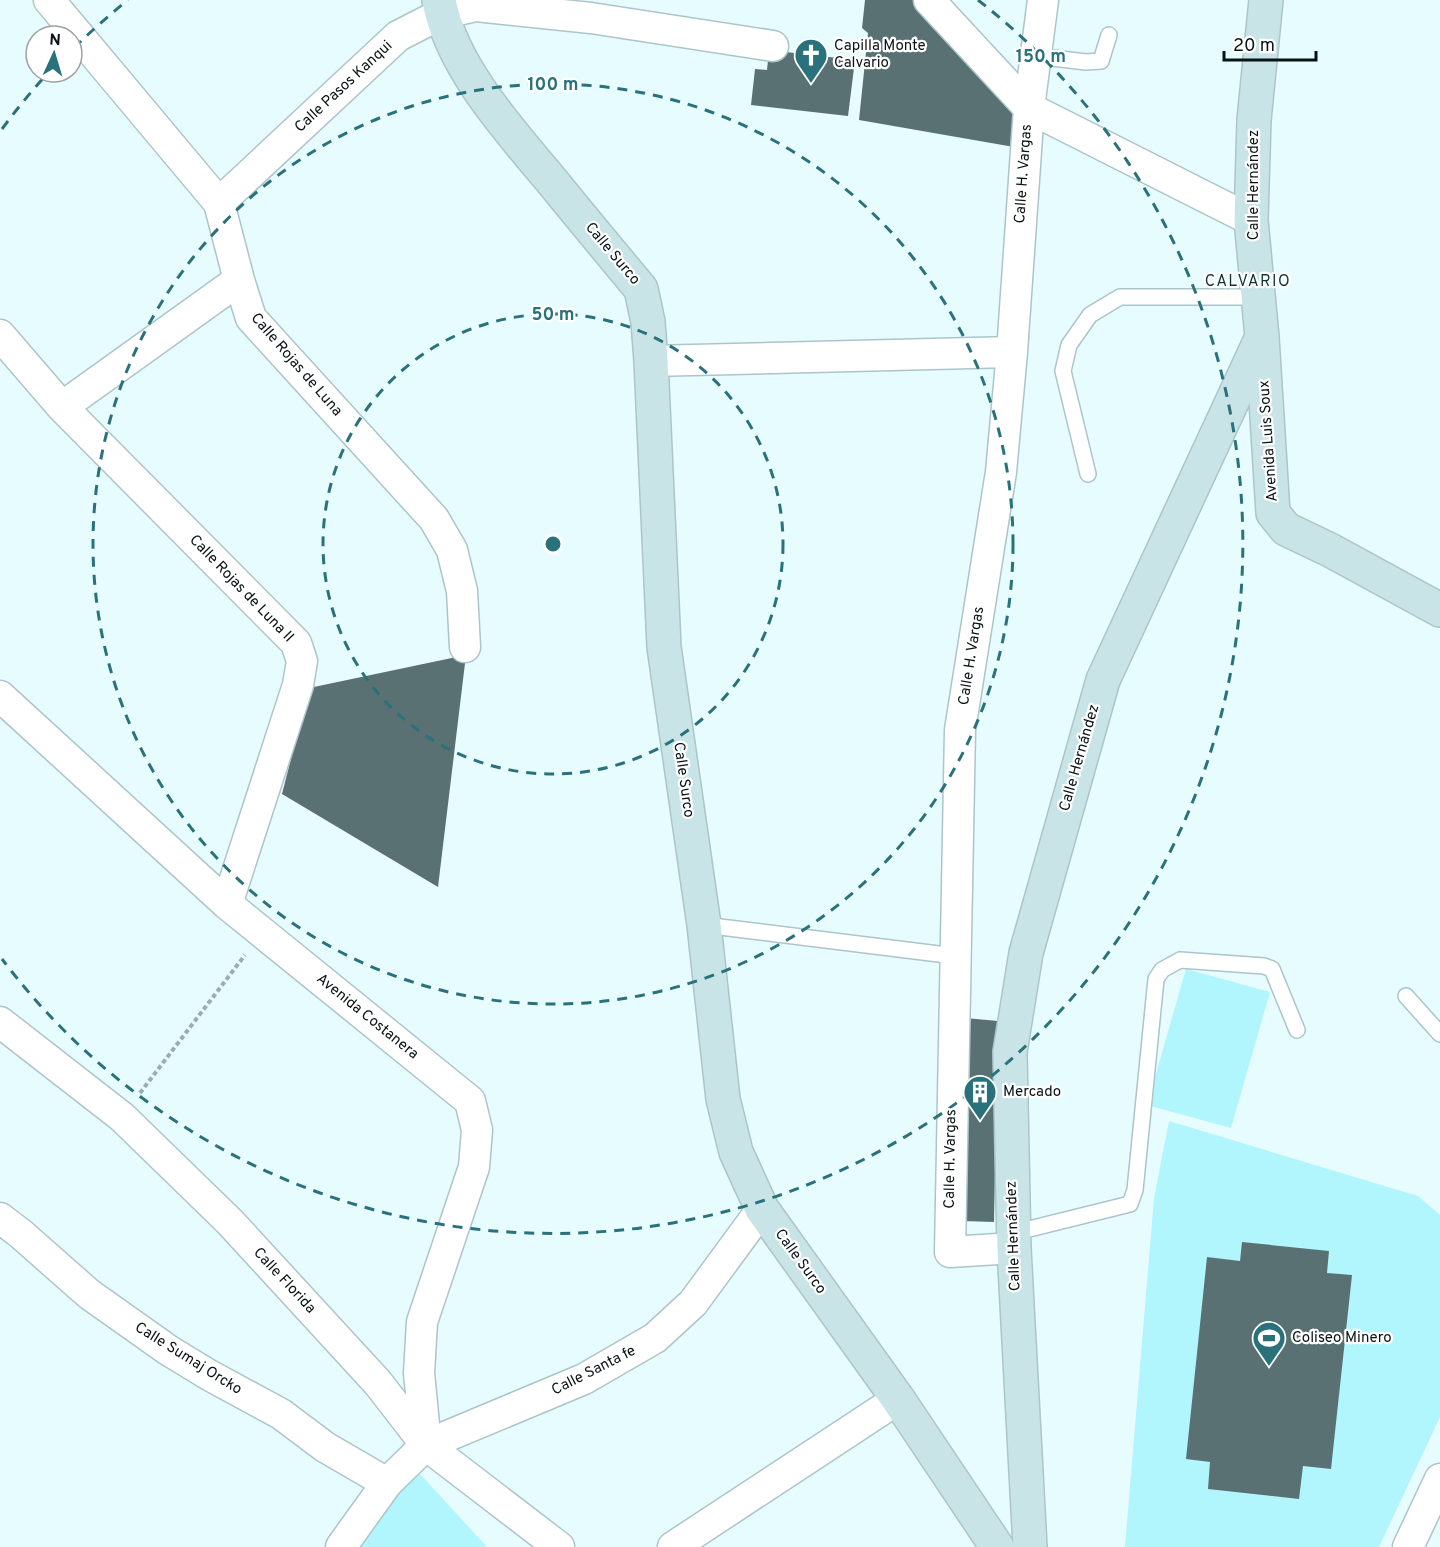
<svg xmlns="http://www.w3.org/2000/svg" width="1440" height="1547" viewBox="0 0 1440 1547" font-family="Overpass,sans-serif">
<rect width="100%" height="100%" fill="#e7fcff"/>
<path fill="#b1f5fd" d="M1186,969l84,23 -39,136 -84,-23z
M1169,1121l249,75 22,19v202l-61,130h-254l29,-349z
M420,1474l67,73h-133l32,-44z"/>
<path fill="#5a7174" d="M865,0h58l96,109 -5,38 -155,-27 9,-87 -6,-5z
M769,50l86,10 -7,56 -97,-11 4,-36 12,1z
M466,655l-28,232 -156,-93 27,-106z
M965,1018l33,3 -4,201 -31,-1z
M1242,1242l87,9 -2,22 25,2 -21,194 -28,-3 -4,33 -91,-10 2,-27 -24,-3 21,-202 33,4z"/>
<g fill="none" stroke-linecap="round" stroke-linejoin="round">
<defs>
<path id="lane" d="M1036,56l50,6 15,-1 8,-26
M1088,474l-25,-103 6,-26 21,-30 30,-18h138
M704,925l251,31
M1406,996l34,38
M1013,1233l117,-29 5,-14 21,-211 6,-9 18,-10 84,6 8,3 25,61"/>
<path id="street" d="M49,0l170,203 20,77 12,38 183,201 18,31 10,41 3,56
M929,0l100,108 222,112
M219,203l179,-167 43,-22 35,-8 115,12 182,28
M0,335l62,72 234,236 6,18 -4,24 -71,219
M651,361l361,-9
M62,407l177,-127
M0,696l227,208 243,197 7,29 -3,37 -52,155 -3,51 7,72
M0,1022l122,95 108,105 148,161 48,62 133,102
M0,1218l21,16 68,60 79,56 41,25 72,39 44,33 62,36
M1014,1248l-64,4 10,-522 41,-258 11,-120 17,-244 14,-108
M341,1547l46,-64 39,-38 158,-66 71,-41 38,-35 69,-94
M673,1547l225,-148
M1408,1547l32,-68"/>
<path id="secondary" d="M439,0c11,65 70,130 112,180 30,37 60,73 90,109l7,33 3,39 13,286 40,278 19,174 13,53 26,57 136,190 99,148
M1266,0l-12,120 -3,100 11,117 11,176 13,16 44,21 110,60
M1030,1547l-16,-299 -4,-196 16,-99 77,-273 159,-343"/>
</defs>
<use href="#lane" stroke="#acc5c9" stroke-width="18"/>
<use href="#street" stroke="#acc5c9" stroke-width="33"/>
<use href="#secondary" stroke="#acc5c9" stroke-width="36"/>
<path stroke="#9cadaf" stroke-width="4" stroke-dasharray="4.5 3" stroke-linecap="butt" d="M140,1093l105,-138"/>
<use href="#lane" stroke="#fff" stroke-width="15"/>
<use href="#street" stroke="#fff" stroke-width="30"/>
<use href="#secondary" stroke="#c8e4e7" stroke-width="33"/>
</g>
<g fill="none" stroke="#29727b" stroke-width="3" stroke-dasharray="10 8">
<circle cx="553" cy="544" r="230"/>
<circle cx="553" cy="544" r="460"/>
<path d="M2 129A690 690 0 0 1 48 73M74 48A690 690 0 0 1 128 0M978 0A690 690 0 1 1 2 959"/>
</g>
<defs>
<symbol id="church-pin" viewBox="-11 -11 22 30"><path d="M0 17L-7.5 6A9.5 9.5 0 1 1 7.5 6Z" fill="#29727b" stroke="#fff"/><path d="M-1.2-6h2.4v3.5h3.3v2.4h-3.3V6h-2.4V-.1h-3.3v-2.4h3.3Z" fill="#fff"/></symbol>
<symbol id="building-pin" viewBox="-11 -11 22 30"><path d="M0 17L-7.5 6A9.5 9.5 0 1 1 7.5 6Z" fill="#29727b" stroke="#fff"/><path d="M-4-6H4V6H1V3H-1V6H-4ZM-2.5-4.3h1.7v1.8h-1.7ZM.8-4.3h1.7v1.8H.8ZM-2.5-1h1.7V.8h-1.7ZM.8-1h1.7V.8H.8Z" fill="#fff"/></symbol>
<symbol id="stadium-pin" viewBox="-11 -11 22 30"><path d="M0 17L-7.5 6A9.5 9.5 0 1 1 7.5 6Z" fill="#29727b" stroke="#fff"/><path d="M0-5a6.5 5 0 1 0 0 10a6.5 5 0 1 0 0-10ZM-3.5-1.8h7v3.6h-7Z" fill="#fff"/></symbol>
</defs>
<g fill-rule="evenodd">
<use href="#church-pin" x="792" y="36" width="38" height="52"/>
<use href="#building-pin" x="961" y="1073" width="38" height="52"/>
<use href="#stadium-pin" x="1250" y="1319" width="38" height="52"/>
</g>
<g text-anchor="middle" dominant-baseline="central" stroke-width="4.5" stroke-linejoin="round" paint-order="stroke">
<g font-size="15" fill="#0a1314" stroke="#fff" text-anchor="start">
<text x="834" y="46">Capilla Monte<tspan x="834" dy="17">Calvario</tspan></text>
<text x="1003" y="1092">Mercado</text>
<text x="1292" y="1338">Coliseo Minero</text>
</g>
<g font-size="15" fill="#0a1314" stroke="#fff">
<text transform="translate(344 87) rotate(-43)">Calle Pasos Kanqui</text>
<text transform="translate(1024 174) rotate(-86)">Calle H. Vargas</text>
<text transform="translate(1254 185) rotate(-90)">Calle Hernández</text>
<text transform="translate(612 254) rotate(50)">Calle Surco</text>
<text transform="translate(296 365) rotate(49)">Calle Rojas de Luna</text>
<text transform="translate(1269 441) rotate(-94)">Avenida Luis Soux</text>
<text transform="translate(241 589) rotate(46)">Calle Rojas de Luna II</text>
<text transform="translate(972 656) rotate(-81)">Calle H. Vargas</text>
<text transform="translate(1080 758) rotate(-74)">Calle Hernández</text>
<text transform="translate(683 780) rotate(82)">Calle Surco</text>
<text transform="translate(367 1017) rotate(39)">Avenida Costanera</text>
<text transform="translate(951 1159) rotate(-89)">Calle H. Vargas</text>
<text transform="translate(1014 1236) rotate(-92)">Calle Hernández</text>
<text transform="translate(800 1262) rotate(54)">Calle Surco</text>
<text transform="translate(284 1281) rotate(47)">Calle Florida</text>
<text transform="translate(188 1359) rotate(32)">Calle Sumaj Orcko</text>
<text transform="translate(594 1371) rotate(-27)">Calle Santa fe</text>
</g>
<g font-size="16" letter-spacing="1.5" fill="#113337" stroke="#fff">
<text x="1248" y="282">CALVARIO</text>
</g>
</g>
<circle cx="553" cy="544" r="9" fill="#29727b" stroke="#fff" stroke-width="3"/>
<g font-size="18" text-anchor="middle" font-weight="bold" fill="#29727b" stroke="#fff" stroke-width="4.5" stroke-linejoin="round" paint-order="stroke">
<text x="1041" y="62">150 m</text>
<text x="553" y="90">100 m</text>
<text x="553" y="320">50 m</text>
</g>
<g transform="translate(54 54) rotate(4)"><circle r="28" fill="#ffffff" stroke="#9da1a1" stroke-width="1.5"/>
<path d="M0-4.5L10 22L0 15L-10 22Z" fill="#29727b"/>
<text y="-9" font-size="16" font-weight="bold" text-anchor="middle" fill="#0a1314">N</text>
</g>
<path d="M1224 51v9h92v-9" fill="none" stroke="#0a1314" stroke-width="3"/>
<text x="1233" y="51" font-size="18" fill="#0a1314" stroke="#ffffff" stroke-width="4.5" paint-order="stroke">20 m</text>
</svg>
